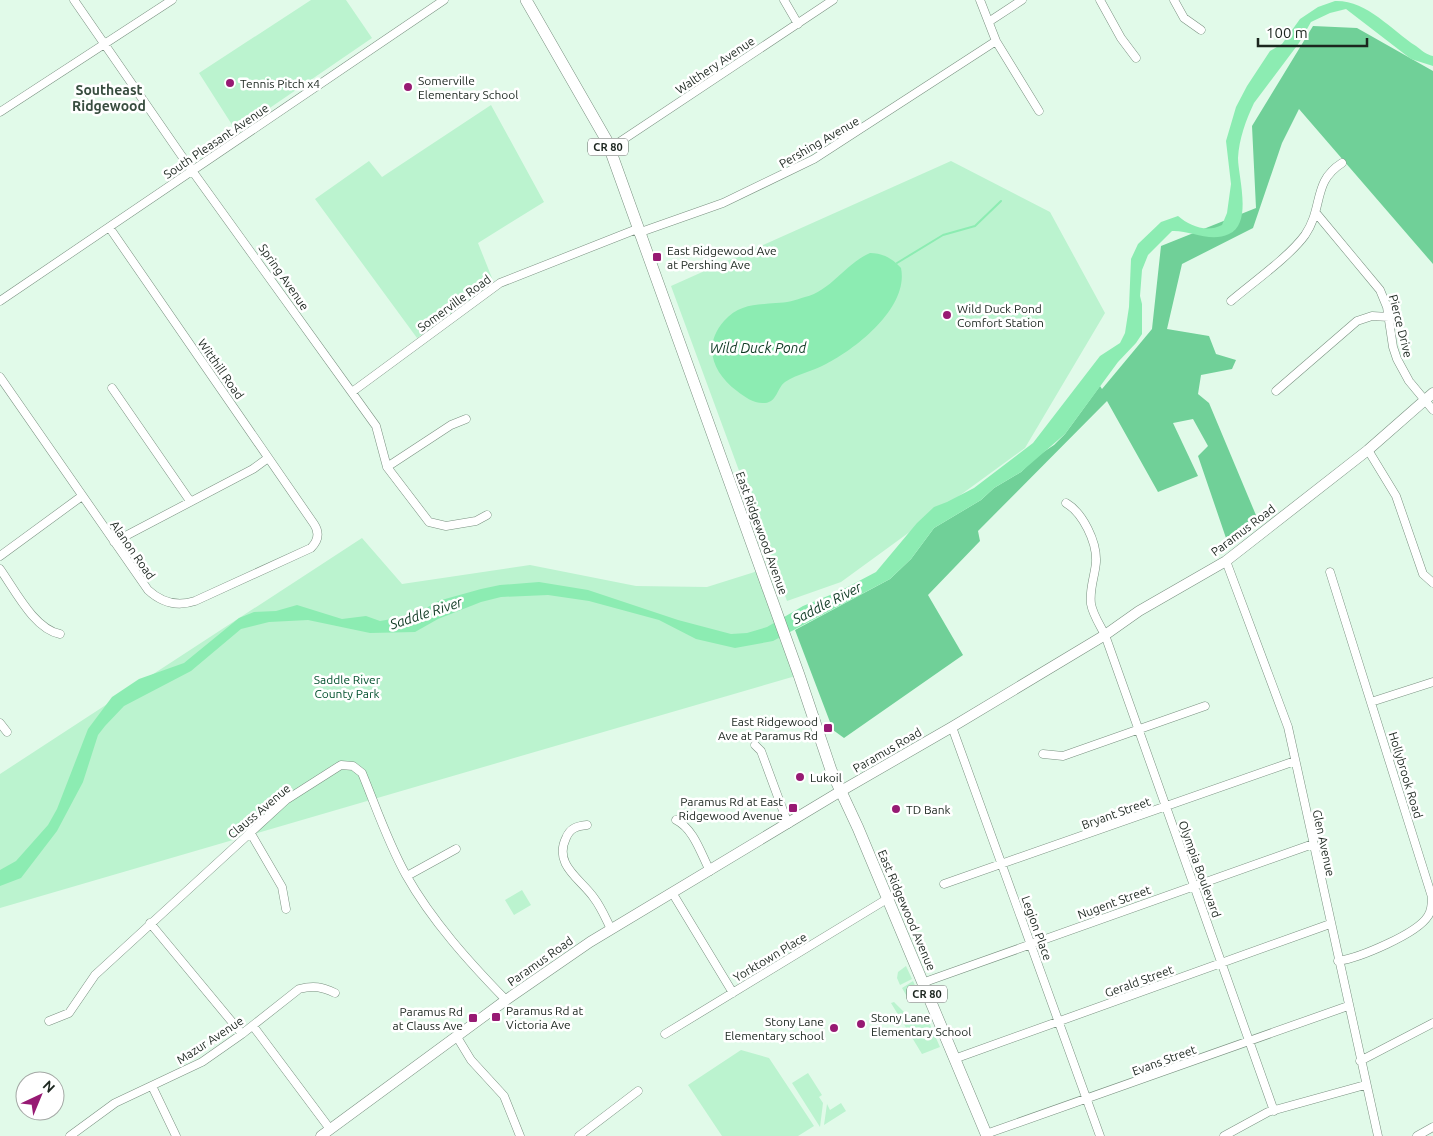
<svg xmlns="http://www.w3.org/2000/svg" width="1433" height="1136" viewBox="0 0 1433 1136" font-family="Ubuntu,sans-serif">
<rect width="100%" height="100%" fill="#e1fae9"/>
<path fill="#bbf3cf" d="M311,0h35l26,38 -136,93 -37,-58z
M491,105l53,97 -66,41 16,40 -77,55 -102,-139 54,-38 13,16z
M951,161l99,51 55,101 -80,135 -184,134 -54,19 -116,-315z
M362,538l40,46 128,-19 106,21 71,1 54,-17 38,105 -799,233v-134z
M522,890l9,15 -17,10 -9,-15z
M906,966l6,13 -12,6 -3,-7 1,-6z
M913,981l8,18 -7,3 -5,-2 -7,-12z
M894,1002l13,13 17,2 4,3 12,27 -18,7 -31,-51z
M741,1050l28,8 45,68 -16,10h-76l-34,-51z
M808,1073l14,22 -3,2 4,6 -3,24 -28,-44z
M841,1103l5,8 -22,14 3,-21 3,6z"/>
<path fill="#70d098" d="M1313,26l44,2 76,43v193l-134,-155 -17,34 -29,85 -71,36 -15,65 42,7 7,18 20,6 -4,9 -31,6 -3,19 11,9 49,117 -32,18 -28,-82 10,-10 -15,-27 -20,4 25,53 -40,16 -51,-91 -129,130 2,10 -52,54 35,60 -119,83 -11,-8 -38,-100 95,-51 21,-20 23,-31 47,-28 13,-12 27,-16 15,-15 18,-12 11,-11 35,-48 2,3 50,-60 9,-83 95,-38 -4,-82z"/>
<path fill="#8cecb2" d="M1335,1c32,-1 56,29 81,45 5,4 11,9 17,10v10l-22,-7 -65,-50 -16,4 -19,9 -12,21 -45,60c-8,17 -15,36 -16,55 0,18 15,66 -9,76 -19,9 -39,-4 -57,-3l-24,24 -6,15 -2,26 2,8v30l-6,9 -18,19 -53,72 -44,38 -27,16 -13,12 -47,28 -23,31 -21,20 -117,62 -38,7 -39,-9 -37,-19 -70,-19 -41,-6 -47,2 -20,5 -43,17 -23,13 -45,1 -62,-13 -39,2 -28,7 -50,42 -67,35 -19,20 -7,9 -15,47 -26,49 -36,47 -21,8v-16l16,-9 32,-36 9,-16 31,-80 24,-32 27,-18 45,-16 55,-45 15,-6 22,-1 21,-6 45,14 24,-3 14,5 35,-6 23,-14 43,-12 19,-4 39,-3 49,8 90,30 53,14 16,-1 20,-6 36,-21 37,-15 36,-19 41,-49 17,-16 13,-5 27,-14 59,-45 67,-87 20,-13 5,-10 4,-26 2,-48 7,-15 23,-22 17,-6c12,10 28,17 44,9l5,-12 4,-29 -5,-43 10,-34 11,-21 23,-35 12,-7 18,-25 18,-12z
M870,253c13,0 23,6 31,15 8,39 -44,80 -75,96 -13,7 -29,10 -41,18 -8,6 -8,20 -20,21 -11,1 -20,-6 -28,-12 -24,-18 -35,-45 -13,-70 15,-17 31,-16 52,-18 10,0 20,-3 29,-6 26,-6 41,-34 65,-44z"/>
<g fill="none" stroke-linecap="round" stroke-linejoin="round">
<path stroke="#8cecb2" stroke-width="2" d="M897,263l46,-28 32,-9 26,-25"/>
<defs>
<path id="minor" d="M74,0l114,165 188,261 11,41 42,55 17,4 30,-5 11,-6
M784,0l14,24
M980,0l16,41 43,70
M1100,0l21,38 15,20
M1174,0l10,18 17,12
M990,21l32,-21
M0,112l172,-112
M609,149l224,-149
M1316,213l64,77 7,17 6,40 4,12 12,22 24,29
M638,233l85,-30 91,-44 182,-118
M0,301l444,-301
M1231,301c21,-18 58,-44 74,-66 19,-28 7,-53 37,-72
M0,377l148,213c14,13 29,17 47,11l116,-53c7,-7 9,-15 3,-24l-205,-297
M112,388l78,113
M1276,391l81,-70 15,-5 17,1
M352,392l148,-109 137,-54
M1368,450l28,46 27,78 10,9
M387,467l64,-42 15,-6
M1066,503c17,10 31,39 30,59 -1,14 -7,27 -5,42 2,11 9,21 14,31l169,476
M114,542l139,-73 15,-11
M0,556l82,-60
M1226,561l62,166 90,409
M0,569c15,21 34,60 60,65
M1330,572l102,325c0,7 0,13 -4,19 -11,18 -69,42 -90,45
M1371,702l62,-20
M0,723l7,9
M952,727l148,409
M755,745l6,6 27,73
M1043,754l20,2 142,-50
M676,820c18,9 25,34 34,51
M587,825c-10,1 -17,3 -21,13 -13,27 15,41 28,60 7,9 12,21 17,31
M250,832l32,55 4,22
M407,876l49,-27
M944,884l351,-123
M673,894l60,99
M150,923l92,111
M922,983l391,-139
M49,1021l20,-8 26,-38 191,-175 55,-35 12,1 9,7c14,34 26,70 44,102 26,46 63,87 100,125
M253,1026l77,103
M665,1034l222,-135
M457,1037l14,23 33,36 16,40
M954,1059l376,-135
M1360,1061l73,-38
M152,1086l24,50
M986,1134l362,-128
M70,1136l45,-33 87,-41 40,-28 57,-45c15,-4 23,-2 36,4
M579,1136l59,-45
M1224,1136l44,-24 97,-27
M1417,1136l16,-9"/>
<path id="secondary" d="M321,1136l185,-136 84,-58 251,-151 111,-64 153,-92 34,-24 87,-50 142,-111 65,-57"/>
<path id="primary" d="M526,0l81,141 192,534 32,95 27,58 129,308"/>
</defs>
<use href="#minor" stroke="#7a9181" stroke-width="9"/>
<use href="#secondary" stroke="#7a9181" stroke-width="11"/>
<use href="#primary" stroke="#7a9181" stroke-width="12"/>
<use href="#minor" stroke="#fff" stroke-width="8"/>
<use href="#secondary" stroke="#fff" stroke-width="10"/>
<use href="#primary" stroke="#fff" stroke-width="11"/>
</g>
<g fill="#971a73" stroke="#fff" stroke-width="2">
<circle cx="230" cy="83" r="5"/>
<circle cx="408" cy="87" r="5"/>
<rect x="652" y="252" width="10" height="10" rx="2.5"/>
<circle cx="947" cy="315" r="5"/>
<rect x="823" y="723" width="10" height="10" rx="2.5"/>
<circle cx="800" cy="777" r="5"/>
<rect x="788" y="803" width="10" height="10" rx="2.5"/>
<circle cx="896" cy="809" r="5"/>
<rect x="491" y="1012" width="10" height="10" rx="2.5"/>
<rect x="468" y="1013" width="10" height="10" rx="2.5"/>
<circle cx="861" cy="1024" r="5"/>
<circle cx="834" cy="1028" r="5"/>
</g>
<g text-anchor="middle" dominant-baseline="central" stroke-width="5" stroke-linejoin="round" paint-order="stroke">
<g fill="#fff" stroke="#606762" stroke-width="1">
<rect x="588" y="138.5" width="40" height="17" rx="4"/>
<rect x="907" y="985.5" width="40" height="17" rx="4"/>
</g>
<g font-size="11" font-weight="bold" fill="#1c261f">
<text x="608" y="147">CR 80</text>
<text x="927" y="994">CR 80</text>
</g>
<g font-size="12" fill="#1c261f" stroke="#fff">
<text transform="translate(715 65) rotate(-34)">Walthery Avenue</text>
<text transform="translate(216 141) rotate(-34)">South Pleasant Avenue</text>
<text transform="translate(819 142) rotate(-30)">Pershing Avenue</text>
<text transform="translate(284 277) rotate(55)">Spring Avenue</text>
<text transform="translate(454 303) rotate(-36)">Somerville Road</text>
<text transform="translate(1401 326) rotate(76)">Pierce Drive</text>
<text transform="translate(221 369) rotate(55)">Witthill Road</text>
<text transform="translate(1243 530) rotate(-37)">Paramus Road</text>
<text transform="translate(762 533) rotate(70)">East Ridgewood Avenue</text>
<text transform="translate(133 550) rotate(55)">Alanon Road</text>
<text transform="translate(887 750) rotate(-30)">Paramus Road</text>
<text transform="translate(1406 775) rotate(73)">Hollybrook Road</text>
<text transform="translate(259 811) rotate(-40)">Clauss Avenue</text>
<text transform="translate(1116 813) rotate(-20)">Bryant Street</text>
<text transform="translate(1324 843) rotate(78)">Glen Avenue</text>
<text transform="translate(1200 869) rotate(70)">Olympia Boulevard</text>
<text transform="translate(1114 902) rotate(-20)">Nugent Street</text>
<text transform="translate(907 910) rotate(67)">East Ridgewood Avenue</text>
<text transform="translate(1037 928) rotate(70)">Legion Place</text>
<text transform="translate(770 957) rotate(-31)">Yorktown Place</text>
<text transform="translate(540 961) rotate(-35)">Paramus Road</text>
<text transform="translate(1139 981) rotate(-20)">Gerald Street</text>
<text transform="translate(210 1040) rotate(-33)">Mazur Avenue</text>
<text transform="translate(1164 1060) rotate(-20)">Evans Street</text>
</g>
<g font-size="12" fill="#1c261f" stroke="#fff" text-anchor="start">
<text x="418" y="80">Somerville<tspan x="418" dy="14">Elementary School</tspan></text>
<text x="240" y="83">Tennis Pitch x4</text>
<text x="667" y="250">East Ridgewood Ave<tspan x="667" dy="14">at Pershing Ave</tspan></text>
<text x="957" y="308">Wild Duck Pond<tspan x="957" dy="14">Comfort Station</tspan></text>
<text x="818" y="721" text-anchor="end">East Ridgewood<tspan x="818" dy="14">Ave at Paramus Rd</tspan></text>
<text x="810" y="777">Lukoil</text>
<text x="783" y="801" text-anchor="end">Paramus Rd at East<tspan x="783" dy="14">Ridgewood Avenue</tspan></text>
<text x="906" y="809">TD Bank</text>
<text x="506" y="1010">Paramus Rd at<tspan x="506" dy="14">Victoria Ave</tspan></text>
<text x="463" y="1011" text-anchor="end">Paramus Rd<tspan x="463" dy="14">at Clauss Ave</tspan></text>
<text x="871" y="1017">Stony Lane<tspan x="871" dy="14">Elementary School</tspan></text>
<text x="824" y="1021" text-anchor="end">Stony Lane<tspan x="824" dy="14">Elementary school</tspan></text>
</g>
<g font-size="12" fill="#004f2c" stroke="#fff">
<text x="347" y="679">Saddle River<tspan x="347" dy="14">County Park</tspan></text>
</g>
<g font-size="14" font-weight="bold" fill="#384d3f" stroke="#fff">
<text x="109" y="90">Southeast<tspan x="109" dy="16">Ridgewood</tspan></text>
</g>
<g font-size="14" font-style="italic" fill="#0f3923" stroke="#fff">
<text x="758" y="348">Wild Duck Pond</text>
<text transform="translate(827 603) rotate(-27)">Saddle River</text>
<text transform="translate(426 613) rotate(-18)">Saddle River</text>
</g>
</g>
<g transform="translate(40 1096) rotate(44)"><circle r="24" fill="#ffffff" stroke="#a4a8a5"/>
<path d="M0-4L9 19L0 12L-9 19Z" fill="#971a73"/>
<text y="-8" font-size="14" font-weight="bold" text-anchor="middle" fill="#1c261f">N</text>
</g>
<path d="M1258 38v8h109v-8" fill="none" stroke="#1c261f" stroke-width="2.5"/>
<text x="1266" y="38" font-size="15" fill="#1c261f" stroke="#ffffff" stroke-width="4" paint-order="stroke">100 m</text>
</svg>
